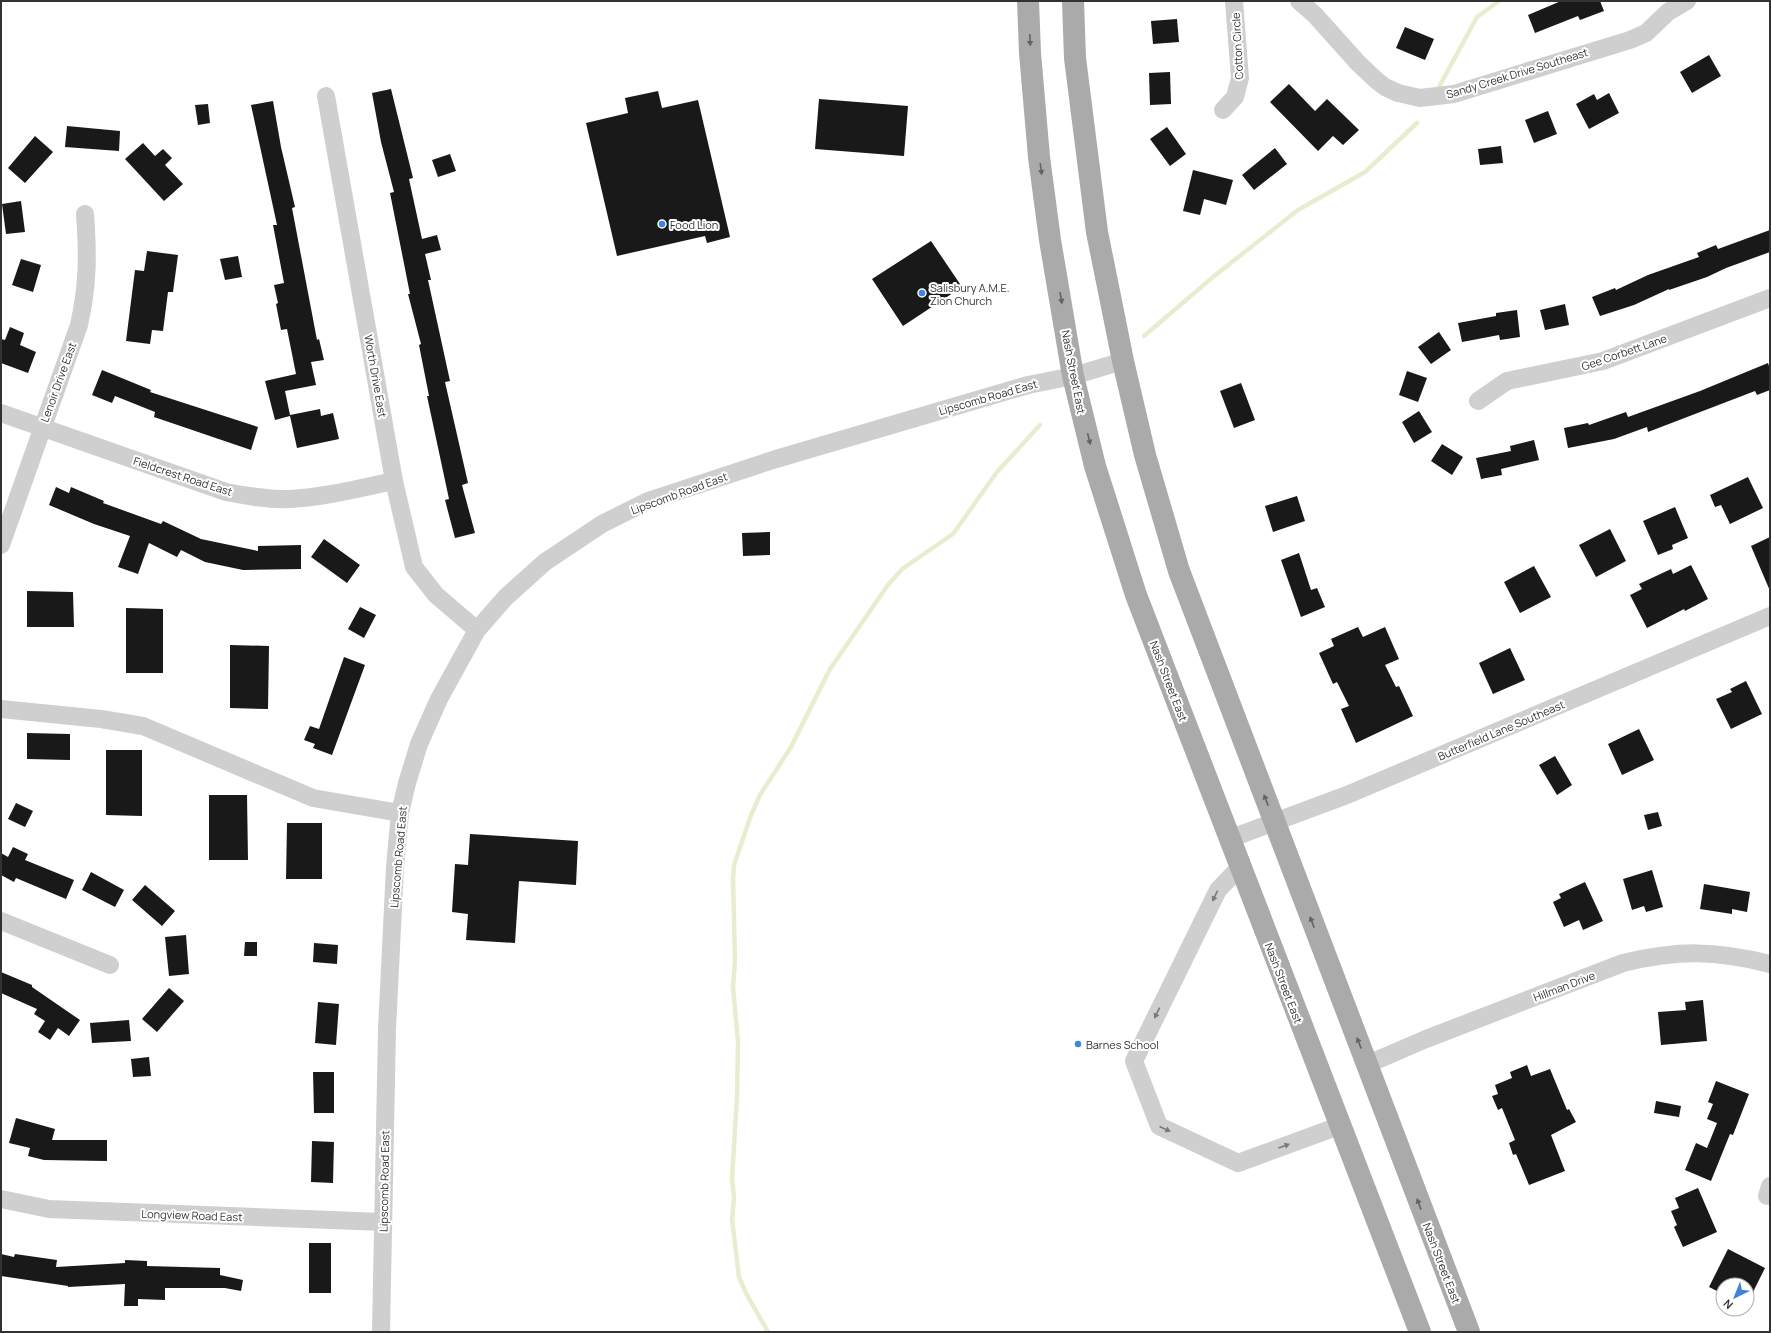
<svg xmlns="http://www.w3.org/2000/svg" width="1771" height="1333" viewBox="0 0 1771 1333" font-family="Manrope,sans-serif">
<rect width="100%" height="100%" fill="#fff"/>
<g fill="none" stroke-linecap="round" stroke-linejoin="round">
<path stroke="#ebeccf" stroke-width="4.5" d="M1439,87l38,-70 22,-16
M1144,336l69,-59 85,-67 67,-38 52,-49
M768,1332l-22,-39 -7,-16 -7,-58 2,-21 -2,-20 5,-80 1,-56 -5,-55 2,-27 -2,-81 1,-14 17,-50 9,-20 31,-48 39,-78 58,-84 14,-16 51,-35 44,-62 43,-47"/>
</g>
<path fill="#191919" d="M1561,1h39l4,10 -24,9 -2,-4 -43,17 -7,-18z
M1177,19l2,23 -26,2 -2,-23z
M1405,27l29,12 -9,21 -29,-12z
M1709,55l12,21 -29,17 -12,-21z
M1170,72l1,32 -21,1 -1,-32z
M1289,84l26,27 12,-12 32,31 -16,15 -10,-9 -15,15 -48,-49z
M391,89l22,89 -4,1 13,60 15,-4 4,15 -16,4 6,26h-3l22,101 -5,1 23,101 -6,2 13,48 -20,5 -10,-38 4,-1 -22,-103h2l-10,-51 2,-1 -13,-50h2l-20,-101 4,-1 -13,-50 -9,-49z
M658,91l4,17 36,-8 32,137 -23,6 -2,-7 -88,20 -31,-133 42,-10 -3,-15z
M1609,93l10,20 -30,16 -13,-25 18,-10 3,6z
M819,99l89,7 -4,50 -89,-7z
M273,101l8,46 14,60 -3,1 25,132 2,-1 5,21 -13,2 5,23 -31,6 5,24 30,-6 1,7 12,-3 6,26 -42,9 -7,-32 -15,4 -10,-39 31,-7 -9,-45 -6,1 -5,-26 2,-1 -4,-18 10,-2 -11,-58h4l-26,-120z
M208,104l2,19 -12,2 -3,-20z
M1548,111l9,23 -23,9 -9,-23z
M67,126l53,5 -1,20 -54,-4z
M1167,127l19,27 -16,12 -20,-27z
M35,136l18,16 -28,31 -17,-15z
M143,143l12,13 8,-7 9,9 -7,7 18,19 -19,17 -39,-42z
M1501,146l2,17 -23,2 -2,-16z
M1275,148l12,16 -33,26 -12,-15z
M450,154l6,17 -18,6 -6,-17z
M1193,170l40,10 -7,25 -22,-6 -4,16 -17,-4z
M21,201l4,31 -19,2 -4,-30z
M1770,230v22l-44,16 -19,9 -38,13v-1l-35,16 -34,11 -8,-19 23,-9 1,2 32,-15 51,-18 -2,-4 19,-8 2,4z
M931,241l31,46 -59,39 -31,-47z
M147,251l31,4 -5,37h-5l-5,39 -11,-1 -2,14 -24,-3 9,-71 9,1z
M238,256l4,21 -17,3 -5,-21z
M21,259l20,6 -8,27 -21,-7z
M1565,304l4,21 -24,5 -5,-20z
M1517,310l3,27 -20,3 -1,-5 -37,7 -4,-19 38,-7v-3z
M10,327l14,6 -4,12 16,7 -8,21 -27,-10v-24l4,1z
M1439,332l12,18 -20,14 -13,-17z
M1768,363l2,6v21l-13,5 -2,-4 -107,41 -1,-5 -33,12 -46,9 -4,-20 24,-5 1,2 37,-13 2,5 72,-26z
M102,370l49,20 -1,2 108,35 -7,23 -97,-33 1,-5 -40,-16 -3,7 -20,-8z
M1407,371l20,7 -9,24 -19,-7z
M1241,383l14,37 -21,8 -14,-37z
M1419,411l13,21 -18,11 -12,-21z
M1534,440l5,20 -38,9 1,6 -21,4 -5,-21 35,-7 -1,-5z
M1442,444l21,13 -11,18 -21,-14z
M1748,477l15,31 -33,16 -9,-19 -6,2 -5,-12z
M56,487l13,6 2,-6 33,14 -1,2 58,21 2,-3 38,18 57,12v-5l43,-1v24l-58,1 -38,-8 -24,-12 -4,7 -28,-14 -11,31 -20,-7 12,-31 -36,-12 -45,-19z
M1297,496l8,25 -32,11 -8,-26z
M1675,507l13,31 -16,7 1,4 -15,6 -15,-34z
M1610,529l16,32 -30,16 -17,-32z
M770,532v23l-27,1 -1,-23z
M1770,537v54l-19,-45z
M324,539l36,26 -13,18 -36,-26z
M1299,553l12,37 6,-2 8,19 -24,10 -20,-57z
M1691,565l17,34 -23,12 -1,-2 -37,19 -17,-33 12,-6 -3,-5 32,-15 2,5z
M1534,566l17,31 -31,16 -16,-31z
M27,591l46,1 1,35h-47z
M360,607l16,8 -12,23 -16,-9z
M126,608l37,1v64h-37z
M1358,627l5,10 22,-10 14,32 -14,6 11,22 3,-1 14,30 -57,27 -15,-34 8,-3 -12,-24 -4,2 -14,-31 15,-7 -3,-7z
M230,645l39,1 -1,63 -38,-1z
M1510,648l15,32 -32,14 -14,-31z
M344,657l21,8 -33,90 -19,-7 2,-4 -11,-4 6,-14 9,3z
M1746,681l16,33 -31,15 -15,-30 16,-7 -2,-3z
M1639,729l15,31 -32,15 -14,-31z
M27,733l43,1v26l-43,-1z
M106,750h36v66l-36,-1z
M1555,756l17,29 -15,10 -18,-30z
M209,795h38l1,65h-39z
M16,803l17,8 -8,16 -17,-8z
M1658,812l4,14 -14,4 -4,-15z
M287,823h35v56h-36z
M470,834l108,7 -2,44 -57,-4 -4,62 -49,-3 2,-26 -16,-2 3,-48 13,1z
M13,847l15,7 -3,6 49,20 -8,19 -50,-21 -2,4 -13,-7v-22l7,4z
M1652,870l11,37 -17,5 -2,-6 -12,4 -9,-31z
M91,872l33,18 -9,17 -33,-17z
M1585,882l18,39 -20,9 -4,-10 -15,7 -11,-25 8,-4 -2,-4z
M1704,884l46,8 -3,20 -15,-3v5l-32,-5z
M145,885l30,26 -13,15 -30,-26z
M186,935l3,39 -20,2 -4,-39z
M245,942h12v14h-13z
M314,943l24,2 -1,19 -24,-2z
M1,972l31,13v2l48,33 -11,16 -11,-8 -8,12 -12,-8 7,-11 -11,-7 3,-5 -36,-16z
M169,988l15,13 -27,31 -15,-13z
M1703,1000l4,41 -46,4 -3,-33 28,-2 -1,-8z
M318,1002l21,2 -3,41 -21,-2z
M129,1020l2,21 -39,2 -2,-20z
M149,1057l2,19 -18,1 -2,-18z
M1527,1065l4,11 19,-7 17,41 2,-1 7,13 -25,13 14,36 -36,14 -13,-31 -3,1 -4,-12 6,-3 -13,-32 -4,2 -6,-14 6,-2 -3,-9 17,-7 -2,-6z
M313,1072h21v41h-20z
M1716,1081l33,13 -16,41 -3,-1 -19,47 -26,-11 11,-27 11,5 10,-25 -10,-4 6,-15 -5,-2z
M1656,1101l25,5 -2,11 -25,-4z
M16,1118l39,11 -3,11h55v21l-63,-1 -16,-4 2,-8 -21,-5z
M312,1141l22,1 -1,41 -22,-1z
M1698,1188l19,44 -34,15 -9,-20 3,-2 -6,-14 8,-3 -4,-10z
M309,1243h22v50h-22z
M1728,1249l37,19 -18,36v-19h-24v9l-14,-7z
M1,1254l13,3 1,-3 42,6 -1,7 69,-4v-3l22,1v5l73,2v7l23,5 -2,11 -16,-3h-60v12l-27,-1v7h-14l1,-22 -57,3v-1l-67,-10z"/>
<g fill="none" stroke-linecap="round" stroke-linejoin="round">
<path stroke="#cfcfcf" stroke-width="18" d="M1299,1l16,14 43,48 18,17 9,7 13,6 22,5 34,-4 176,-54 16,-7 22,-21 19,-11
M326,96l68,385 20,86 22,28 41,35
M1223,110l12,-13 5,-19 -6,-77
M1478,401l29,-20 96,-20 167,-63
M1,413l225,79c21,4 43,8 64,7 35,-2 70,-11 104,-18
M1,545l78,-220c9,-40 9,-70 6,-111
M1,709l100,10 42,7 170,72 87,15
M1229,839l118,-44 423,-179
M1240,867l-22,23 -84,171 25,65 79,37 101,-37
M1,921l109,44
M1368,1064l58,-25 197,-76c55,-13 92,-13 147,1
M1767,1196l3,-10
M1,1199l48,10 334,13
M381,1332l6,-303 8,-162 5,-54 7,-30 12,-39 20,-45 38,-69 29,-33 39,-35 57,-38 46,-23 128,-42 252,-74 45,-9 50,-15"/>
<path stroke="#aaa" stroke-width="22" d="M1028,1l2,52 9,104 11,83 23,136 22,90 41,129 284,737
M1073,1l2,57 22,174 26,129 22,94 34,116 290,761"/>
</g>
<defs><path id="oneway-solid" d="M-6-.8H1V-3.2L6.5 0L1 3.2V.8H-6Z"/></defs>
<g fill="#626262">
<use href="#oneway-solid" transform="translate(1030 40) rotate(88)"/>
<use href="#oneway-solid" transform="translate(1041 169) rotate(82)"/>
<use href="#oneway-solid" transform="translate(1061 298) rotate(80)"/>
<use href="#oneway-solid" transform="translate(1089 439) rotate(76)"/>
<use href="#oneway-solid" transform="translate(1266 800) rotate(-111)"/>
<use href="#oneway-solid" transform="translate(1312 922) rotate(-111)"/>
<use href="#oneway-solid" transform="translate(1359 1043) rotate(-111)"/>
<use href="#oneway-solid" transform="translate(1419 1204) rotate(-110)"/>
</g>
<g fill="#797979">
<use href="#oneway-solid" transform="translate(1215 896) rotate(116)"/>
<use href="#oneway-solid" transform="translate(1157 1013) rotate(116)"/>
<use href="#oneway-solid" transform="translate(1165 1129) rotate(25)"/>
<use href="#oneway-solid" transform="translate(1284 1146) rotate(-20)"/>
</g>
<g fill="#3f84de" stroke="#fff" stroke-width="1.5">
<circle cx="662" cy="224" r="4"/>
<circle cx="922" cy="293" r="4"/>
<circle cx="1078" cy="1044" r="4"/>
</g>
<g text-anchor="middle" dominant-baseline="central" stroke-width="4" stroke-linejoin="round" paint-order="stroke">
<g font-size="11" fill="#323232" stroke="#fff">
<text transform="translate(1237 46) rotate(-93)">Cotton Circle</text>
<text transform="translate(1517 73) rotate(-17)">Sandy Creek Drive Southeast</text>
<text transform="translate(1624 352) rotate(-19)">Gee Corbett Lane</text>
<text transform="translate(1074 372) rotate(79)">Nash Street East</text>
<text transform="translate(376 376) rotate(80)">Worth Drive East</text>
<text transform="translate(58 382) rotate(-70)">Lenoir Drive East</text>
<text transform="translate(988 397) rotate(-16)">Lipscomb Road East</text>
<text transform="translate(183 476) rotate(18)">Fieldcrest Road East</text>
<text transform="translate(679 493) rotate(-20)">Lipscomb Road East</text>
<text transform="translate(1169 681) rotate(69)">Nash Street East</text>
<text transform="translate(1501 730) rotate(-23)">Butterfield Lane Southeast</text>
<text transform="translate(398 857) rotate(-85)">Lipscomb Road East</text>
<text transform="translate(1284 983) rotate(69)">Nash Street East</text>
<text transform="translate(1564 986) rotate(-21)">Hillman Drive</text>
<text transform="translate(384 1181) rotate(-89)">Lipscomb Road East</text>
<text transform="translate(192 1215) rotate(2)">Longview Road East</text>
<text transform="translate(1442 1263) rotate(69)">Nash Street East</text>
</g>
<g font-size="11" fill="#323232" stroke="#fff" text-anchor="start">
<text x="670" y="224">Food Lion</text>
<text x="930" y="287">Salisbury A.M.E.<tspan x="930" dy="13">Zion Church</tspan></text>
<text x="1086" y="1044">Barnes School</text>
</g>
</g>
<rect width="1771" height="1333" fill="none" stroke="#323232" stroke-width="4"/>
<g transform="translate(1735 1297) rotate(223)"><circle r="19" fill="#ffffff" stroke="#adadad"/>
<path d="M0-3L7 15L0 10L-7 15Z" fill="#3f84de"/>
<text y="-6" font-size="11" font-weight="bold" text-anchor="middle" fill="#323232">N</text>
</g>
</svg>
